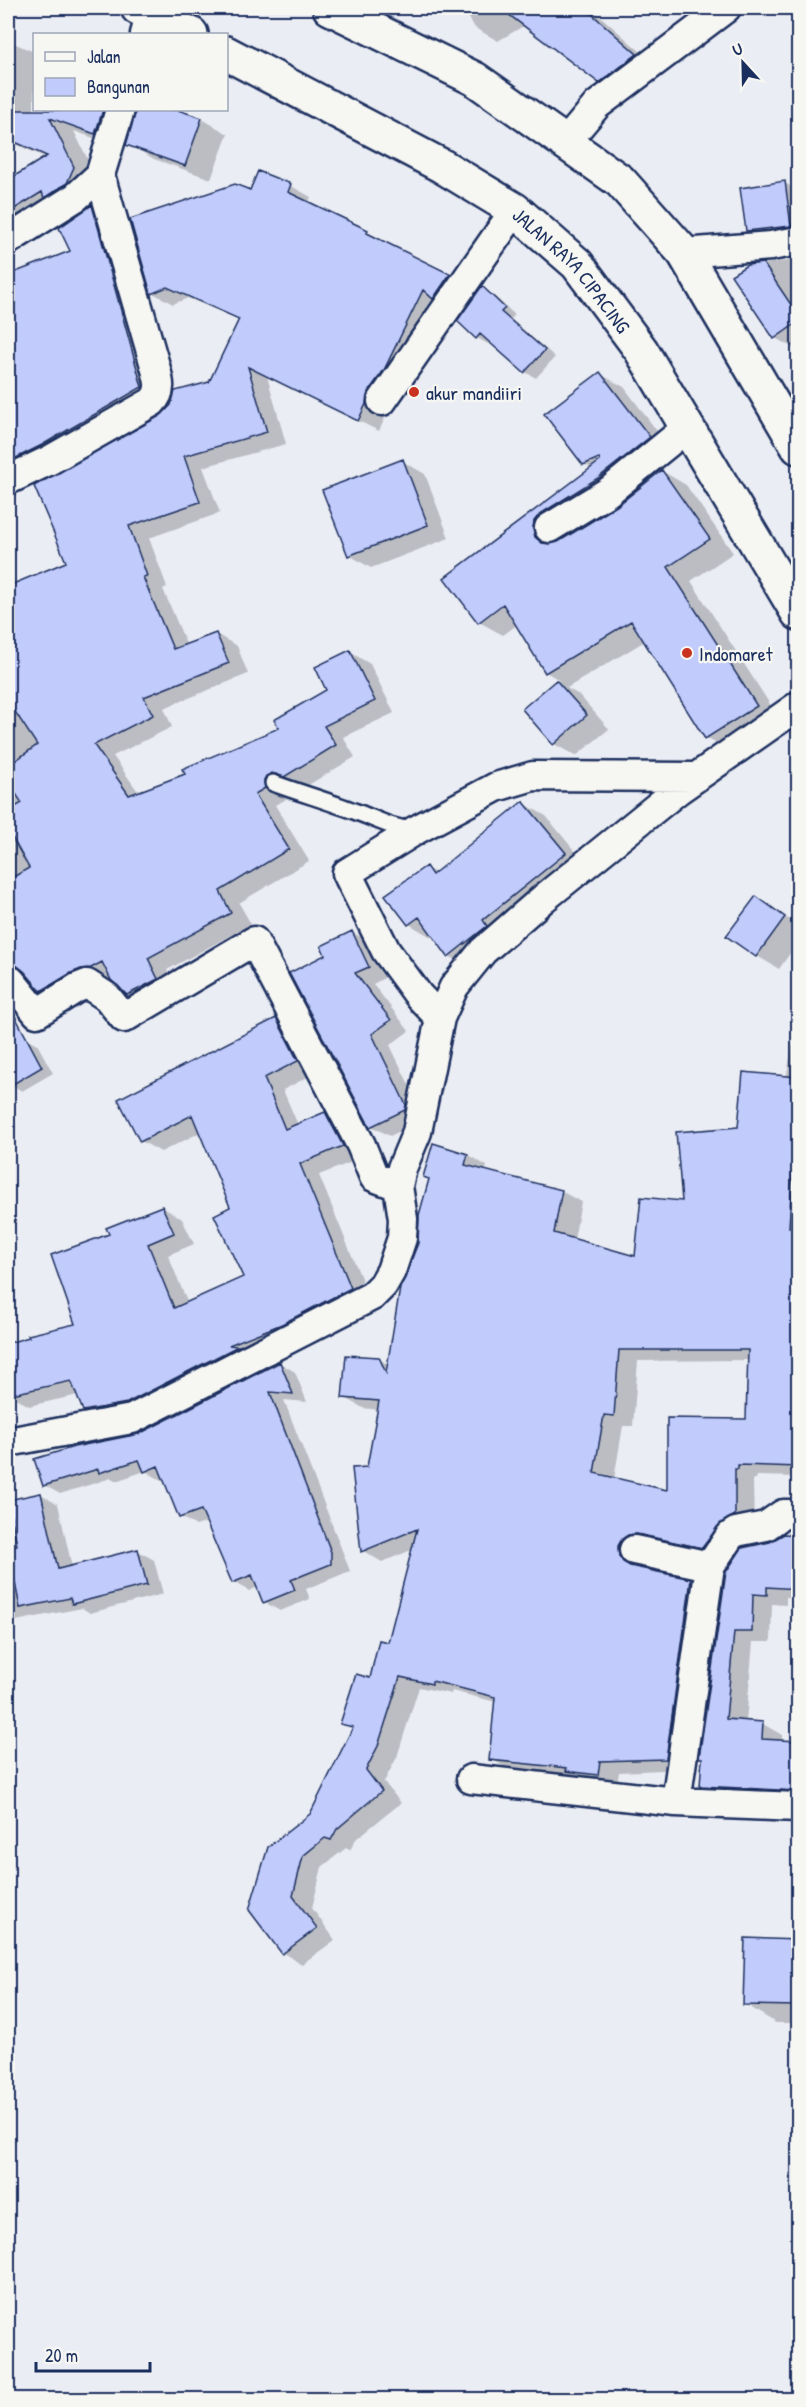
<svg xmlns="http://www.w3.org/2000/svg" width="806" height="2407" viewBox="0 0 806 2407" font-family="'Patrick Hand',sans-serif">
<rect width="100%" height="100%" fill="#ebedf4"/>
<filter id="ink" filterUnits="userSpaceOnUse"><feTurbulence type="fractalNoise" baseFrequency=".0167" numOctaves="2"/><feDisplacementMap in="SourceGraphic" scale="12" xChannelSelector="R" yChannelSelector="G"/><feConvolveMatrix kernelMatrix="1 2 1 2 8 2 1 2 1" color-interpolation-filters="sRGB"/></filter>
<g filter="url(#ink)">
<path fill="#0003" fill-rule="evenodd" d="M463,8h128l68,60 -36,27 -23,-13 -75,-57 -27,16 -23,-13z
M9,41l25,11v58h139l29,9 26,15 -17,45 -57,-20 -26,-15 8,-34 -6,9 -9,29 -47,-17 25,52 -91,48v-49l39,-24 -39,-17v-98z
M259,173l32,13 20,11 -3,7 59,28 21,11 -1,2 82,42 -81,117 -2,12 -7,15 -112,-55 19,68 -83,23 17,46 -71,25 18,49 -4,2 24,57 29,-12 21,12 11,28 -84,34 8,19 -59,29 26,37 48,-18 94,-47 47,-38 22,-38 20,12 24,49 -51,24 12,20 -50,30 -21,5 1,8 -10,5 34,56 -70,42 12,21 -84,46 11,20 -30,16 -20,-12 -15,-15h-10l-41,23 -20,-12 -11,-13 -23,6v-379l8,14 52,-55 93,-145 49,-35 30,-63 -52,-22 -15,6 -20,-11 98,-101z
M785,183l13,8v49l-29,4 -22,-13z
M92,207l21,12 51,181 -156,85v-209l64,-24z
M795,260l3,2 -1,88 -22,-12 -28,-72z
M482,288l11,7 22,20 -4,4 44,38 -19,21 -11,-6 -34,-30 -3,2 -11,-6z
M600,374l24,13 48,64 -114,82 -2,11 62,-37 44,-36 24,14 47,68 -42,28 89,139 -50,31 -24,-13 -61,-97 -78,47 12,7 30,34 -33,27 -22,-12 -29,-35 34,-29 -13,-8 -29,-47 -14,10 -24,-13 -33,-44 147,-109 -9,-5z
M402,461l23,13 24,64 -78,30 -22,-13z
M523,803l23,13 41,50 -115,103 -23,-13 -15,-21 -3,2 -22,-13 17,-56 10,5z
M756,898l42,27v17l-19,27 -22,-13z
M352,932l19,11 15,34 -13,7 36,47 -19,14 34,71 -1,4 -33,16 -19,-10 -44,-170z
M798,1017v460l-41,-1 -1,3h-3l1,47 -32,32 -85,-1 1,12 53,11 19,12 -25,177 -66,3 -2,13 -107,-15 -19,-11 5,-57 -44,-11 -1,3 -32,-7 -22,70 -13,25 17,21 -45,36 -6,11 -4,-2 -24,19 -10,41 23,32 -33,24 -19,-11 -32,-43 60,-96 43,-84 -12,-7 30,-43 17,-36 25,-95 -32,13 -19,-11 5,-82 11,-59 -16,-2 -19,-11 35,-38 10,6 79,-210 19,11 -2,6 76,19 20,11 -7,38 63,18 47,-56 56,-74 46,-50zM749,1360l-1,61 -80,71 -54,-13 9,-53h10l5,-65z
M276,1020l20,12 21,40 -34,18 15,35 27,-11 20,12 17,32 -43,17 51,125 -266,122 -20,-12 -6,-15 -49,11 -20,-12 -1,-50 69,-19 34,-90 51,-28 20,12 12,25 -26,11 20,49 57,-26 -14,-70 -30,-76 -40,20 -20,-11z
M26,1038l11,6 16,29 -31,18 -12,-7 -2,-5v-31z
M280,1363l15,9 12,30 -23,-2 66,171 -44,18 4,10 -30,12 -16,-9 -6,-15 -9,4 -16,-9 -25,-60 -12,4 -15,-9 -16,-39 -4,2 -16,-9 -29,10 -5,-3 -51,16 -16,-9z
M41,1494l17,10 14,63 66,-16 16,9 9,34 -73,19 -8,-5 -71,14 3,25 -6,1v-147z
M784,1535l14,1v62l-12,-1v8l-14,-1 -1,38h-18l-7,80 17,2 19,11v6l16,1v58l-77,-3 -20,-11 26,-213z
M747,1940l51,1v82h-22l-31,-19z"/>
<path fill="#c1cbfc" stroke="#1b2f5e" stroke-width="1.5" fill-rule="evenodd" d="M500,8h85l52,46 -38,29z
M8,110h95l-8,24 -45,-16 24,49 -7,16 -23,15 -2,-6 -34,21v-33l39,-24 -39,-17z
M136,110h42l24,8 -17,48 -59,-21z
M258,171l33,13 -3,8 80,38 -1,3 83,41 -17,25 -10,-9 -39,80 -16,22 -2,12 -8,17 -110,-54 19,65 -83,24 16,46 -71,24 18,50 -4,1 30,72 43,-16 13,30 -85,34 9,18 -59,30 35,50 56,-21 -3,-5 97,-41 -5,-8 52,-30 -11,-23 35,-17 25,51 -51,25 12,19 -52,32 -12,-4 -6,3 -2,4 1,8 -10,6 34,55 -69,42 11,22 -83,45 10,21 -31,16 -16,-15 -9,-18 -11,6 -10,1 -10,4 -30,18 -17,-20 -8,-6h-5l-3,-6v-79l21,-12 -21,-38v-19l14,-8 -14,-21v-16l29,-21 -29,-44v-115l58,-24 -32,-76 126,-70 11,-11 4,-14 34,-9 30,-63 -72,-32 -16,7 -21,-75 105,-35 15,6z
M785,181l6,45 -45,5 -6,-43z
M92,205l50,182 -100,58 -34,17v-187l62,-24 -11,-23z
M763,263l35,52v7l-24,17 -43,-64 16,-10z
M482,286l23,22 -4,4 44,38 -21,23 -44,-39 -4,5 -19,-18z
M600,372l50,65 -52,41 -58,36 -6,7 -1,8 2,8 7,6 8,1 8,-2 59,-36 45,-36 48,69 -42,28 89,139 -52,33 -74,-118 -86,52 -42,-69 -25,19 -34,-45 156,-117 -1,-3 -16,7 -39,-51z
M403,459l25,66 -80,31 -26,-66z
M556,680l31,35 -34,30 -31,-36z
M523,801l43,52 -83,67 4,6 -39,31 -29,-40 -11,8 -23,-30 41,-29 6,9z
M756,896l29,21 -29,40 -30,-21z
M352,931l17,36 -14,6 36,47 -19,14 34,71 -1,5 -35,17 -81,-154 36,-18 -4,-9z
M8,1003l34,64 -34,20z
M276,1018l22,43 -34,17 21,51 40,-17 18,34 -43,18 51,124 -69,36 -53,21 9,1 -111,57 -44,8 -12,-30 -63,14v-52l21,-6 -1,-2 47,-11 -24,-69 58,-21 -3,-6 56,-22 12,27 -26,11 26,64 69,-31 -29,-62 16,-8 -38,-92 -52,27 -22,-43z
M743,1072l55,5v88l-5,-1 -4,63h9v240l-60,-2v4h-3v46l-14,8 -19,25 -65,-14 -9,1 -6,4 -4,7 1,10 4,6 7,4 61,13 -25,180 -66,2 -2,14 -32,-4 1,-3 -78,-8 6,-63 -63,-16v3l-32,-7 -22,69 -12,24 16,21 -45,38 -6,11 -6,-2 -22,18 -10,40 24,32 -35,26 -33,-44 19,-63 42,-33 43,-87 -13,-3 16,-50 14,4 9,-38 9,2 29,-113 -56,23 -9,-84 15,-1 12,-66 -37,-3 4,-43 33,2 7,16 14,-85 18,-45 1,-28 10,-36 -6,-2 10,-34 35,11 -3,11 97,25 -8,43 81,23 6,-59 41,4 -6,-69 62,-5zM619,1350h129l-2,69 -79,-1v72l-73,-17 10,-58 10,1z
M280,1362l13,32 -23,-2 61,160v12l-40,16 4,10 -32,13 -11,-28 -20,8 -31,-73 -22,8 -21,-52 -14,6 -5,-12 -40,13 -1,-4 -55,17 -9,-27 40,-12 65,-13z
M41,1493l17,76 80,-20 9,36 -75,19 -2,-6 -50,10 -12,-61 9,-2 -9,-45z
M784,1534l14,1v54l-31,-2v8l-14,-1 -1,38h-18l-8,87 37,3 -1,17 36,2v50l-98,-5 2,-28h-3l27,-186 16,-24 28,-6z
M745,1938l53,2v66l-55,-1z"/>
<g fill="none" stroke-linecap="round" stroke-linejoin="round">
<defs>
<path id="service" d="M273,783c27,10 55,18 81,28 20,7 37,17 59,19"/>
<path id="minor" d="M145,34l6,-21
M566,142l31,-37 129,-97
M8,240l68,-43 24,-22 20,-65
M684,253l87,-7 27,-5
M382,401l133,-191
M8,480l42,-20 102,-58c12,-12 6,-24 2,-40l-54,-187
M549,528l59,-36 80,-65
M8,982l3,-1 26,32 40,-25 10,-4 20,13 17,21 130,-77 107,204 13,32 24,9
M440,1018l-21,-22 -33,-45 -39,-78 69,-43 80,-43 37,-11 162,1
M8,1442l124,-23 240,-123 11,-11 8,-14 11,-33 1,-19 -5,-33 4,-18 15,-36 23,-114 14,-31 29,-36 61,-53 134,-108 120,-84
M634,1550l76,16
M471,1779l205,23 34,-236 20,-30 6,-4 30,-6 17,-12h15
M676,1802l122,5"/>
<g id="trunk">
<path d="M138,8l53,26"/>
<path d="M330,8l145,71 145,102 64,72 114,194"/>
<path id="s1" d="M226,53l216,113 73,44 62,54 64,86 157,263"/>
</g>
</defs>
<use href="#service" stroke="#1b2f5e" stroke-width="20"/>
<use href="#minor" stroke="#1b2f5e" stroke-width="33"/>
<use href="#trunk" stroke="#1b2f5e" stroke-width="38"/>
<use href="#service" stroke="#f6f6f2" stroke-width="15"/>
<use href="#minor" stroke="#f6f6f2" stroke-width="28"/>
<use href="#trunk" stroke="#f6f6f2" stroke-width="33"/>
</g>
</g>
<g fill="#c8321e" stroke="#f6f6f2" stroke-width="2">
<circle cx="414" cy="392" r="6"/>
<circle cx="687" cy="653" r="6"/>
</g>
<g text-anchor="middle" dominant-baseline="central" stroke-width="4.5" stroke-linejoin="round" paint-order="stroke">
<g font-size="20" fill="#1b2f5e" stroke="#f6f6f2">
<text stroke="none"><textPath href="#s1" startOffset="412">JALAN RAYA CIPACING</textPath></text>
</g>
<g font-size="20" fill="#1b2f5e" stroke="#f6f6f2" text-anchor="start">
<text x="426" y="392">akur mandiiri</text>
<text x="699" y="653">Indomaret</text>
</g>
</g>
<rect width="806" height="2407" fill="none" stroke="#f6f6f2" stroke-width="30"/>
<rect x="15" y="15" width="776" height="2377" fill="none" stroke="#1b2f5e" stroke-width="2" filter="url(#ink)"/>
<rect x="33" y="33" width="195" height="78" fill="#f6f6f2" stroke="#9ea6b7" stroke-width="1.5"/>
<rect x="45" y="52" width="30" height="9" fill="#f6f6f2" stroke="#9ea6b7" stroke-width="1.5"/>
<text x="87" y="63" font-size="18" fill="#1b2f5e">Jalan</text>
<rect x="45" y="78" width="30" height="18" fill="#c1cbfc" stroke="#9ea6b7" stroke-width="1.5"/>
<text x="87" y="93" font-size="18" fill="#1b2f5e">Bangunan</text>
<g transform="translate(743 63) rotate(338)" stroke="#f6f6f2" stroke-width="4.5" paint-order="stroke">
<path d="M0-4.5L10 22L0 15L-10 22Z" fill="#1b2f5e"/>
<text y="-9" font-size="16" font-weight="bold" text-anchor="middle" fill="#1b2f5e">U</text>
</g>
<path d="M36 2362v9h114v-9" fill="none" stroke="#1b2f5e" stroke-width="3"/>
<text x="45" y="2362" font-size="18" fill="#1b2f5e" stroke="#f6f6f2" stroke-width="4.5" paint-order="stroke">20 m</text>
</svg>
